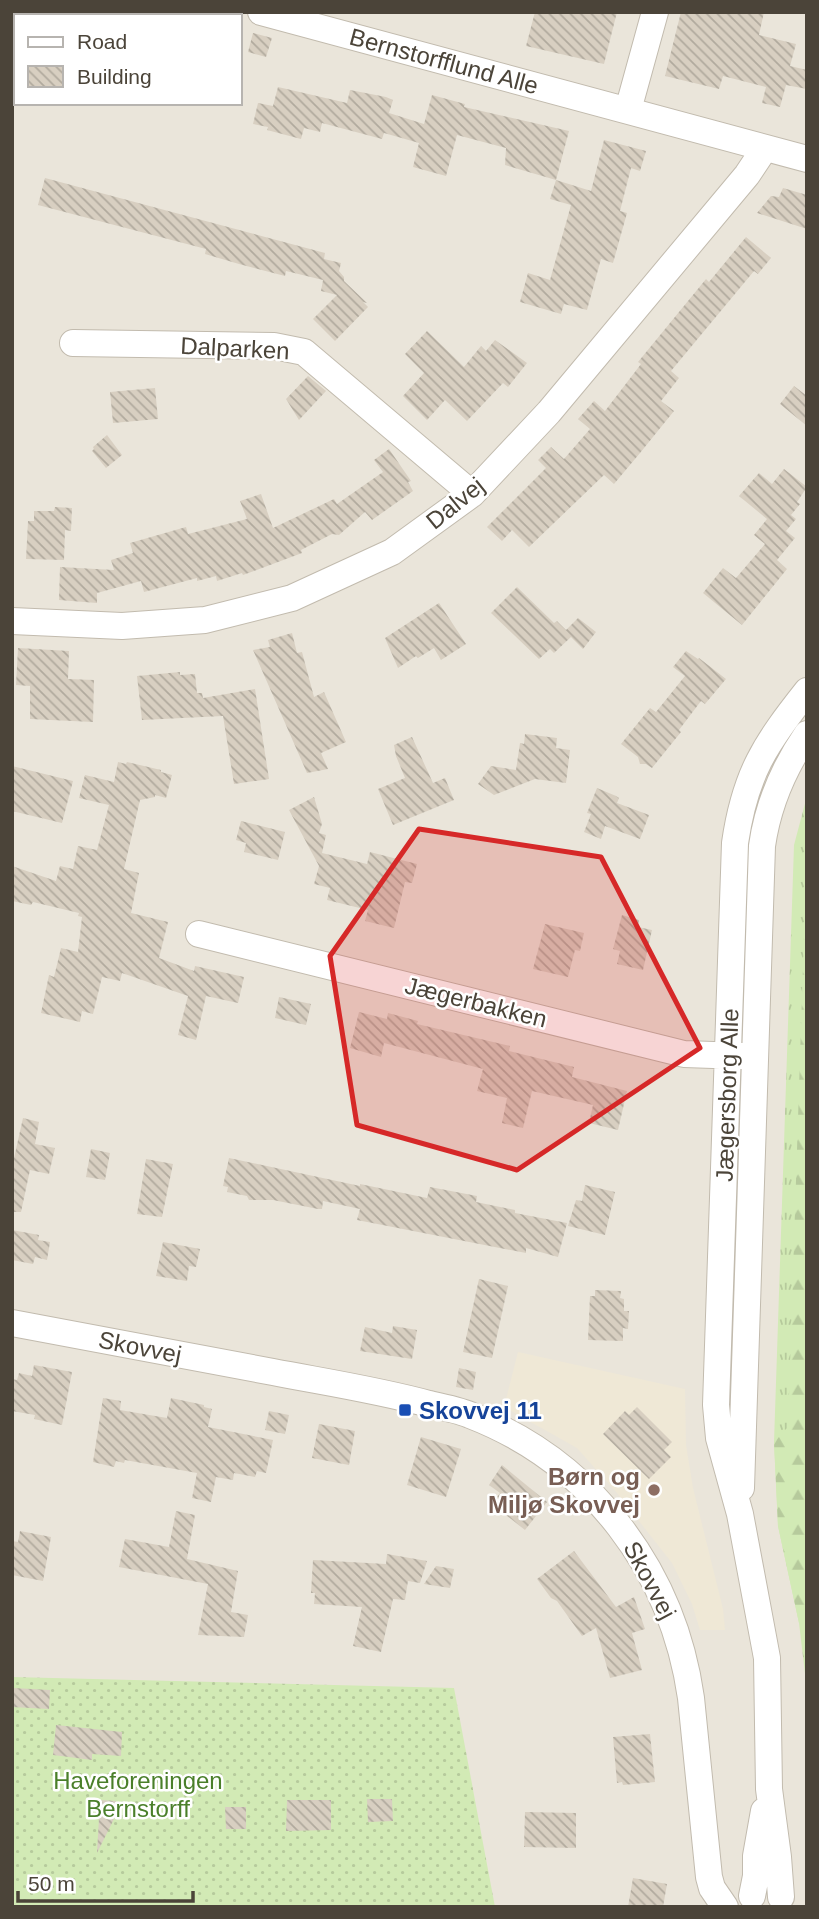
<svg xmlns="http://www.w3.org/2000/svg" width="819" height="1919" viewBox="0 0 819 1919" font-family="Helvetica,sans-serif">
<defs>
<pattern id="grass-tufts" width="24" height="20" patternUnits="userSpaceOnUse" patternTransform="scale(1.75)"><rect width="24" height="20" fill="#d2eab5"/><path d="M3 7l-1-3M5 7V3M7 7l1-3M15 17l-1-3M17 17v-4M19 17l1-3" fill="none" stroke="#b6ca9c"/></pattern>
<pattern id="forest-firs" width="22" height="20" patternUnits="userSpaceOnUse" patternTransform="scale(1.75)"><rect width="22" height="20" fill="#d2eab5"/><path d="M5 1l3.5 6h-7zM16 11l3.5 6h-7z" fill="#b6ca9c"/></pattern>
<pattern id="garden-dots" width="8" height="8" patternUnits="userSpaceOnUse" patternTransform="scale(1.75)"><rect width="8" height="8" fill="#d2eab5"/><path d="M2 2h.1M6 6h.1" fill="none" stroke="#b6ca9c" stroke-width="1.8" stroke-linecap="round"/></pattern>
<pattern id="building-back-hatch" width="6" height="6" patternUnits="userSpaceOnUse" patternTransform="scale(1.75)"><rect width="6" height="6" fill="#d8cfc1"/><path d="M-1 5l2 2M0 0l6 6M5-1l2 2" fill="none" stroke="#b1aa9e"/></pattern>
</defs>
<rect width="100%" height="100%" fill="#f6f3ec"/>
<path fill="#eae5da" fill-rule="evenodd" d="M12,12h795v1895h-795zM16,16h224v87h-224z"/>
<path fill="#efe8d6" d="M518,1352l167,37 1,56 7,43 30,121 2,21h-25l-8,-26 -20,-41 -55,-70 -40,-45 -73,-41z"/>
<path fill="url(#grass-tufts)" d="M807,796v989l-1,-103 -7,-59 -21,-97 -4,-84 20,-597z"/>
<path fill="url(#forest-firs)" d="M807,842v782l-8,-1 -21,-97 -4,-84 14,-15z"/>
<path fill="url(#garden-dots)" d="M12,1677l442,11 41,219h-483z"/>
<path fill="url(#building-back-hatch)" d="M535,12h82l-13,52 -78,-18z
M681,12h83l-5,23 37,9 -6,22 17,4v19l-21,-4 -6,22 -18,-4 4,-16 -43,-11 -4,13 -54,-13z
M253,33l19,5 -6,19 -18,-5z
M278,87l69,16 3,-13 36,7 7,3 -4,13 35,11 8,-29 33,9 -1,3 105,24 -13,49 -51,-15 1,-17 -49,-13 -11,41 -33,-9 6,-24 -35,-10 -2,6 -60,-16 -2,9 -16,-4 -3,11 -34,-9 1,-3 -15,-3 5,-21 15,3z
M604,140l42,11 -6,20 -9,-3 -11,43 7,2 -14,50 -12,-4 -14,51 -23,-6 -3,10 -41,-12 8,-29 22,7 21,-75 -21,-6 6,-19 35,11z
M45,178l280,75 -1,6 17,4 -2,8 5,6v4l23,22 -4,-1 5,5 -33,34 -22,-22 24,-24 -16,-4 2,-11 -37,-9 -1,5 -46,-12 -34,-10 1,-5 -168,-44z
M783,188l24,7v34l-50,-16 14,-17 8,1z
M746,237l25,21 -13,16 -4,-3 -83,100 8,7 -18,23 13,10 -34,42 -26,31 -10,-9 -75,72 -17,-17 -10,11 -15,-14 59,-59 -8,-8 13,-13 13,12 26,-30 -12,-10 16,-18 11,10 36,-47 -3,-2 68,-83 3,3z
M427,331l37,36 17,-21 5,5 9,-11 32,23 -19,24 -5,-4 -36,38 -22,-21 -18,20 -24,-24 21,-23 -19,-19z
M308,376l18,15 -27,29 -13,-21z
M794,386l13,10v30l-27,-22z
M155,388l3,31 -45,4 -3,-31z
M107,435l15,20 -16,13 -14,-17 2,-2 -1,-2z
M389,449l22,32 -3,1 5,9 -41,29 -7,-8 -26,23 -7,-1 -31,16 1,3 -59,22 -1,-2 -25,8 -1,-5 -19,5v-3l-53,14 -3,-11 -44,12v10l-38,-3 1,-33 54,3 -3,-10 22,-7 -3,-10 56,-16 2,7 59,-15 -7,-18 21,-7 12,34 61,-29 3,5 46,-32 -9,-12z
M784,469l23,18 -10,15 3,2 -9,11 5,4 -10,12 9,7 -18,22 10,9 -45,56 -39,-32 20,-25 13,10 29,-34 -11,-9 13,-16 -28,-23 20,-23 13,11z
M55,507l17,1 -1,23 -6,-1 -1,30 -38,-1 2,-38h6v-10h20z
M517,587l37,36 3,-2 9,9 12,-12 18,14 -13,17 -12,-12 -17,16 -4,-4 -11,10 -48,-46z
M439,603l27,41 -25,16 -7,-12 -16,10 -2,-2 -18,12 -13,-30z
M292,633l5,20 5,-1 12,45 10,-5 22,50 -25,11 7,16 -21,4 -54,-123 17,-3 -2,-7z
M18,648l51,3 -1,28 26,1 -1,42 -63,-3v-33l-14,-1z
M686,651l12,8 1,-1 27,21 -21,25 -4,-3 -22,29 2,2 -29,36 -6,-4h-6l-2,-7 -17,-13 29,-36 6,4 29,-36 -12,-9z
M180,672v3l15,-1 2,19h5l1,5 52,-9 14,90 -35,5 -11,-68 -81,4 -5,-44z
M525,734l32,4 -1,10 14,2 -4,33 -31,-4 -41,16 -16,-11 13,-18 25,4 4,-27 4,1z
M412,737l21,46 12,-5 9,22 -61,25 -15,-36 27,-11 -9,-22 -2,-11z
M118,762l8,2 1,-2 34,8v2l11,3 -6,23 -11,-3v2l-15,3 -16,69 15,4 -8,40 37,9 -9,36 35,13 1,-5 49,11 -6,26 -32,-7 -10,44 -18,-5 10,-39 -66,-23 -2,8 -18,-4 -9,37 -11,-3 -2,11 -39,-9 8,-38 5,2 7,-29 17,4 4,-35 -4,-1 1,-3 -46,-11 -2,3 -19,-4v-35l44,15 4,-15 13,3 5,-23 19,4 12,-45 -30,-7 6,-23 29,7z
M12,766l61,15 -11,42 -50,-12z
M597,788l19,8 3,2 -2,5 32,12 -9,24 -35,-13 -4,13 -17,-7 7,-18 -4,-1z
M314,797l8,27 -3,9 7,2 -4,18 45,11 3,-12 47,12 -5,19 -7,-1 -11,46 -29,-7 3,-11 -41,-10 3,-12 -16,-4 5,-18 -30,-56z
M241,821l44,11 -7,28 -34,-8 2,-9 -10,-3z
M622,915l17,5 -1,7 14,3 -9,40 -26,-6 3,-13 -7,-2z
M545,924l39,9 -4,18 -5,-1 -7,27 -35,-8z
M279,997l32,7 -5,21 -31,-7z
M359,1012l28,7 1,-6 30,8 -1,3 93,22 -1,5 65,16 -2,10 55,14 -9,39 -29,-7 4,-18 -61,-14 -9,37 -21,-5 5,-25 -30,-7 6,-22 -99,-26 -3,14 -31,-9z
M23,1118l16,4 -4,22 20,4 -6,26 -19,-4 -9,42h-9v-45z
M91,1149l19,4 -5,27 -19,-3z
M229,1158l131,28v-2l67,14 3,-11 47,9 -1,6 39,8v3l52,10 -9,34 -32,-9v5l-169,-33 3,-11 -37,-8 -1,8h-4l-45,-9h-24l-2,-4 -20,-4 1,-5 -5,-1z
M146,1159l27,5 -11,53 -25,-3z
M585,1185l30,7 -10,43 -37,-9 8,-26 6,1z
M12,1230l27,5 -1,5 12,2 -3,18 -12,-3 -2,7 -21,-4z
M163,1242l37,7 -4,18 -7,-1 -2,15 -31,-5z
M479,1279l29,7 -16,72 -29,-6z
M595,1290l26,1 -1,7 4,1v12h5l-1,18 -5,-1v13l-35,-1 2,-44h5z
M393,1326l24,4 -5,29 -52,-8 5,-24 27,6z
M34,1365l38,7 -10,53 -28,-6 1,-4 -23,-4v-32l5,1 2,-7 13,3z
M459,1368l17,4 -3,18 -17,-3z
M103,1398l18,3 -1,9 47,8 4,-20 33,7v2l8,2 -4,18 65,13 -7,33 -9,-2 -2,6 -21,-4 -1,7 -17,-3 -5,25 -19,-4 5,-25 -72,-13 -1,3 -8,-2 -2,6 -21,-5z
M637,1407l35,35 -8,8 7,7 -22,22 -46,-45 22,-23 4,4z
M269,1411l20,4 -4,19 -20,-4z
M319,1424l36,7 -6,34 -37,-7z
M421,1437l40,12 -15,48 -39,-12z
M502,1465l45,37 -22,28 -33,-26 8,-11 -11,-8z
M176,1511l19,4 -8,44 51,12 -7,41 17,3 -4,22 -46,-2 10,-51 -89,-17 6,-28 44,8z
M20,1531l31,6 -8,44 -31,-6v-34l6,1z
M574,1551l42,56 18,-10 11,32 -13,4 10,37 -32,8 -14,-50 -14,8 -25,-35 -6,-3 -14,-19z
M387,1554l40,7 -7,22 -12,-2 -3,19 -12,-1 -12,53 -28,-6 9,-39 -48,-3 1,-11h-4l2,-33 73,4z
M436,1566l18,3 -4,19 -26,-4z
M13,1688l37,2 -1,19 -37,-2z
M56,1725l66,7 -1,24 -29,-2v6l-39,-5z
M650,1734l5,48 -32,3 -1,-3 -5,1 -4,-46z
M367,1799h25l1,22 -25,1z
M100,1800l16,1 2,10 -21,42z
M287,1800h44v30l-45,1z
M225,1807h21v22h-20z
M525,1812l51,1v35l-52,-1z
M633,1878l34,6 -4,23h-35z"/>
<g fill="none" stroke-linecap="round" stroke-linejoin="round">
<defs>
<path id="minor" d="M261,12l546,147
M628,110l27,-98
M73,343l201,3 30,6 168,142
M12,621l110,5 83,-6 87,-22 100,-46 80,-58 77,-82 198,-237 18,-27
M199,934l485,120 59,2
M12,1323c87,16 174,33 261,49 52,10 105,18 156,32 14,3 29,6 41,11 122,47 203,156 221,283l18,179 3,11 13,19
M741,1488l21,-642c6,-42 21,-77 45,-112
M752,1896l4,-20v-20l8,-45
M781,1897l-3,-40 -9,-68 -2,-131 -27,-144 -21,-76 -3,-33 19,-562c10,-69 30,-99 72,-152"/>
</defs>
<use href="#minor" stroke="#c2bbae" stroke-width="28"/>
<use href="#minor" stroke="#fff" stroke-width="26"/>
</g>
<path fill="#d62828" fill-opacity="0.2" stroke="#d62828" stroke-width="5" stroke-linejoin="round" d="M419,829l182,28 99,191 -183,122 -160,-45 -27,-169z"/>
<rect fill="#1a4fb4" stroke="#fff" stroke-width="2.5" x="398" y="1403" width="14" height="14" rx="3.5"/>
<circle fill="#8d6e63" stroke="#fff" stroke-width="2.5" cx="654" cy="1490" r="7"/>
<g text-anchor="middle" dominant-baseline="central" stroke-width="5" stroke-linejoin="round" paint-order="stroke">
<g font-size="24" fill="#4b4439" stroke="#fff">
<text transform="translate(444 61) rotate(15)">Bernstorfflund Alle</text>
<text transform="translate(235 348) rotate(3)">Dalparken</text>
<text transform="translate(455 503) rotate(-39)">Dalvej</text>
<text transform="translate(476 1002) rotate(14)">Jægerbakken</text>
<text transform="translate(727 1095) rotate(-88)">Jægersborg Alle</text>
<text transform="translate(140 1347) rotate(11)">Skovvej</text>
<text transform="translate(650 1580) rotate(62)">Skovvej</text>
</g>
<g font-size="24" font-weight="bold" fill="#164399" stroke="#fff" text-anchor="start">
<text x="419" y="1410">Skovvej 11</text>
</g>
<g font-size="24" font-weight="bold" fill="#785e54" stroke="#fff" text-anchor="end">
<text x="640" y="1476">Børn og<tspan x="640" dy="28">Miljø Skovvej</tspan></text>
</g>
<g font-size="24" fill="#4a7f2a" stroke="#fff">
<text x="138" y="1780">Haveforeningen<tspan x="138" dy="28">Bernstorff</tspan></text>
</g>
</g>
<rect width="819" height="1919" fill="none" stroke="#4b4439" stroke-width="28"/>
<rect x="14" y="14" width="228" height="91" fill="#ffffff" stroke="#b7b4b0" stroke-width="2"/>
<rect x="28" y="37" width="35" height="10" fill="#ffffff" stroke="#b7b4b0" stroke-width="2"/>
<text x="77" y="49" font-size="21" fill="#4b4439">Road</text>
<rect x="28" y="66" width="35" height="21" fill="url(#building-back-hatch)" stroke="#b7b4b0" stroke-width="2"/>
<text x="77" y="84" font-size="21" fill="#4b4439">Building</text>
<path d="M18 1891v10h175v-10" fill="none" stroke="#4b4439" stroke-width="3.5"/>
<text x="28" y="1891" font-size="21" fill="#4b4439" stroke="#ffffff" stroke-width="5" paint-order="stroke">50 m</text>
</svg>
